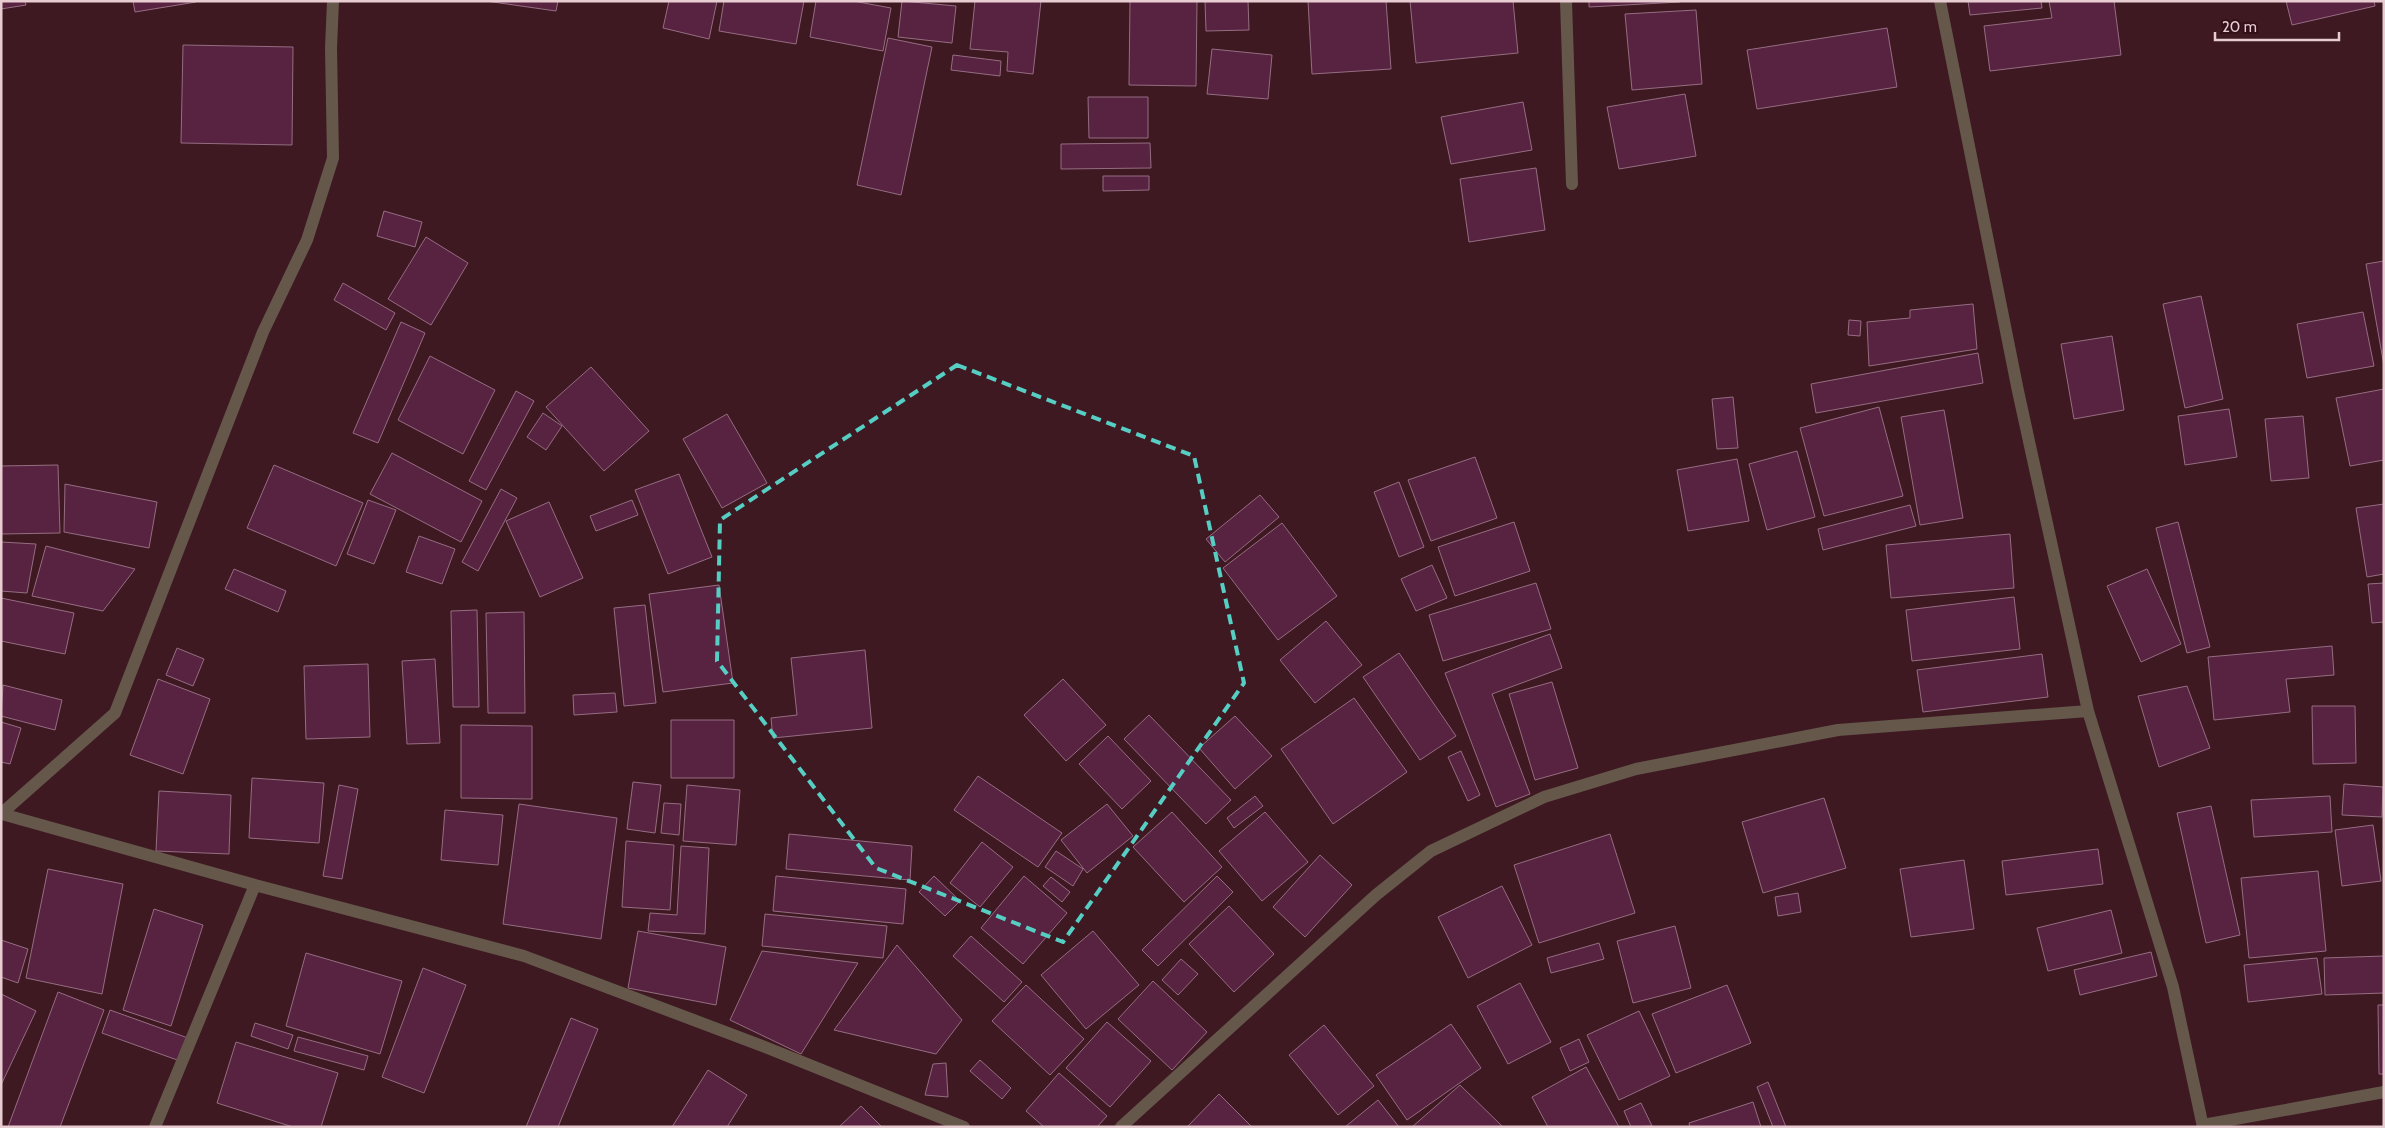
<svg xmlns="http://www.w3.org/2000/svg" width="2385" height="1128" viewBox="0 0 2385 1128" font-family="Cabin,sans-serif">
<rect width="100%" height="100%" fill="#3e1922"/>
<path fill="#582241" stroke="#956d81" d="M1,1h24l1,4 -25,4z
M133,1h63v1l-61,10z
M486,1h72l-2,10z
M669,1h48l-8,38 -46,-11z
M724,1h80l-8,43 -77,-13z
M816,1h37l38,7 -8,43 -73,-14z
M902,1l54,5 -4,37 -54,-6z
M975,1h66l-8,73 -26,-3 1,-19 -38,-3z
M1130,1h67l-1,85 -67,-1z
M1205,1h43l1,29 -43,1z
M1308,1h78l5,68 -79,5z
M1410,1h103l5,52 -102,10z
M1589,1h91v1l-91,5z
M1968,1h73l1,7 -72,7z
M2049,1h65l7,54 -131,16 -6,-45 68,-8z
M2286,1h88l1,5 -83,19z
M1696,10l6,74 -70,6 -7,-76z
M1887,28l10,59 -140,22 -10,-59z
M888,38l44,9 -31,148 -44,-10z
M183,45l110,2 -1,98 -111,-2z
M1212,49l60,6 -4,44 -61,-5z
M953,55l48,6 -1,15 -49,-6z
M1685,94l11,62 -77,13 -12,-62z
M1088,97h60v41h-59z
M1523,102l9,48 -81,14 -10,-47z
M1150,143l1,25 -90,1v-25z
M1536,168l9,62 -76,12 -9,-63z
M1103,176h46v14l-46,1z
M384,211l38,11 -7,25 -38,-11z
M426,237l42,26 -37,62 -43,-26z
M2384,261v105l-18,-102z
M343,283l52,30 -9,17 -52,-30z
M2201,296l22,103 -38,9 -22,-104z
M1973,304l4,45 -108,17 -2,-44 43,-4v-8z
M2363,312l11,54 -67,12 -10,-54z
M1849,320l12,1 -1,15 -12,-1z
M401,322l24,11 -47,110 -25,-10z
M2112,336l12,74 -50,9 -13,-75z
M1978,353l5,30 -167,30 -5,-29z
M430,356l65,34 -32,64 -65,-34z
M591,367l58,64 -45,40 -58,-64z
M2384,389v71l-34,6 -14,-68z
M516,391l18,10 -48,89 -17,-9z
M1733,397l5,51 -21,1 -5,-50z
M1879,407l24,89 -79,20 -24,-88z
M2229,409l8,48 -52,8 -7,-49z
M1944,410l19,108 -43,7 -19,-108z
M543,413l19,13 -16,24 -19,-13z
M727,414l40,69 -45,25 -39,-69z
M2303,416l6,62 -38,3 -6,-62z
M1797,451l18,66 -48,13 -18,-66z
M392,453l90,48 -21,41 -91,-48z
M1475,457l22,61 -66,23 -23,-61z
M1737,459l12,62 -61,10 -11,-61z
M58,465l2,68 -59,1v-68z
M274,465l89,38 -27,63 -89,-38z
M679,474l33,83 -44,17 -33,-84z
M1399,482l25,65 -25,10 -25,-65z
M65,484l92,18 -8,46 -85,-16z
M501,489l16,9 -39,73 -16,-9z
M1260,495l19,22 -54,45 -19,-23z
M368,500l28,10 -22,54 -27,-10z
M632,500l6,15 -42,16 -6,-15z
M549,502l34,76 -43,19 -34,-76z
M2384,504v70l-17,3 -11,-69z
M1910,505l6,21 -93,24 -5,-21z
M1514,522l16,49 -75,25 -17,-49z
M2178,522l32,125 -23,6 -31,-125z
M1282,523l55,73 -59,44 -55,-72z
M2010,534l4,54 -123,10 -5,-53z
M419,536l36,13 -13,35 -36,-12z
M1,542l35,2 -9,49 -26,-2z
M46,546l89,23 -32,42 -71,-15z
M1432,565l15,33 -31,13 -15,-32z
M234,569l52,22 -8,21 -53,-23z
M2147,569l34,75 -40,18 -34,-76z
M1536,583l15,46 -108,32 -14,-46z
M2384,583v39l-12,1 -4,-39z
M719,585l14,98 -70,9 -14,-98z
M2014,597l6,52 -108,12 -6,-51z
M1,598l73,15 -9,41 -64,-13z
M645,605l11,98 -32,3 -10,-98z
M477,610l2,97h-26l-2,-96z
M524,612l1,101h-37l-2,-100z
M1326,621l36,44 -47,38 -35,-43z
M1550,634l12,34 -70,26 38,100 -34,13 -51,-134z
M2332,646l2,29 -48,4 4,33 -76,8 -6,-63z
M177,648l27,11 -11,27 -27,-11z
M865,650l7,78 -99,10 -2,-20 26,-3 -6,-57z
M1399,653l57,83 -36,24 -57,-83z
M2042,654l6,43 -125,15 -6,-42z
M435,659l5,84 -33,1 -5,-83z
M368,664l2,73 -64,2 -2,-73z
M158,679l52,20 -27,75 -53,-19z
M1063,679l43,46 -40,36 -42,-46z
M1552,682l26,86 -43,12 -26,-86z
M3,685l59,15 -7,30 -54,-14z
M2187,686l23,62 -51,19 -21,-71z
M615,693l2,19 -43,3 -1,-20z
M1354,698l53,74 -74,52 -52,-75z
M2312,706h43l1,57 -43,1z
M1149,715l82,85 -25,24 -82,-85z
M1235,716l37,40 -37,33 -36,-41z
M671,720h63v58h-63z
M1,722l20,6 -11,36 -9,-2z
M461,725l71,1v73l-71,-1z
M1108,736l43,45 -29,28 -43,-45z
M1461,751l19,44 -12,6 -20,-44z
M978,776l84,57 -24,34 -84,-57z
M252,778l72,5 -5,60 -70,-5z
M633,782l28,3 -6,48 -28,-4z
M2344,784l39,3 -1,30 -40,-2z
M339,785l19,4 -16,90 -19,-3z
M687,785l53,5 -4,55 -53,-4z
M159,791l72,4 -2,59 -73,-3z
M1255,796l8,10 -29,22 -7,-10z
M2330,796l2,36 -78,5 -3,-37z
M1824,798l22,70 -83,25 -21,-71z
M664,803l17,1 -2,31 -18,-2z
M519,804l98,14 -16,121 -98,-15z
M1107,804l26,32 -46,37 -26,-33z
M2211,806l29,129 -34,8 -29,-130z
M445,810l58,5 -5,50 -57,-5z
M1172,812l50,55 -38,35 -51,-55z
M1265,812l43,50 -46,39 -43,-50z
M2373,825l8,56 -39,5 -7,-56z
M789,834l123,12 -2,34 -124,-11z
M1610,834l25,79 -96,30 -25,-78z
M626,841l48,4 -4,65 -48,-3z
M982,842l31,25 -33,40 -30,-24z
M681,846l28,2 -4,86 -57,-3 2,-18 27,2z
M2098,849l5,35 -97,11 -4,-34z
M1056,851l27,18 -10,17 -28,-19z
M1320,855l32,30 -47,52 -32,-30z
M1964,860l10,69 -63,8 -11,-68z
M48,869l75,15 -21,110 -76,-16z
M2318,871l8,80 -77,7 -8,-80z
M776,876l130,13 -3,35 -130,-13z
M934,876l26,25 -15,15 -26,-24z
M1024,876l43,37 -44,51 -42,-36z
M1217,876l16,16 -75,74 -16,-16z
M1051,877l19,15 -8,10 -19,-16z
M1502,886l30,59 -64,33 -30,-61z
M1798,893l3,19 -23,4 -3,-19z
M1229,906l45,48 -40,38 -45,-48z
M154,909l49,16 -32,101 -48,-16z
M2111,910l11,43 -74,18 -11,-43z
M765,914l122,12 -4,32 -121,-12z
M1675,926l16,62 -58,15 -16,-62z
M638,931l88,16 -10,58 -88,-17z
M1093,931l46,54 -53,44 -45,-54z
M971,936l51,46 -18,20 -51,-46z
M1,940l27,9 -10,34 -17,-6z
M1599,943l5,16 -53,14 -4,-15z
M897,945l65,75 -26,34 -102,-24z
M762,951l96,12 -57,91 -71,-34z
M2151,952l6,24 -77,19 -6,-25z
M306,953l96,28 -22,73 -94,-28z
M2384,956v37l-59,2 -1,-37z
M2317,958l5,36 -74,8 -4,-37z
M1181,959l17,15 -20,21 -16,-15z
M423,968l43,17 -42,108 -42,-16z
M1153,981l54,51 -35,38 -54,-51z
M1520,983l31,59 -43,22 -31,-58z
M1026,985l58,54 -34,36 -58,-54z
M1727,985l24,58 -75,30 -24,-59z
M58,992l46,18 -44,117h-52z
M1,994l35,17 -35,74z
M2378,1005h6v69h-5z
M110,1010l78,28 -8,23 -78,-28z
M1639,1011l31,65 -51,24 -32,-65z
M571,1018l27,11 -40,98h-32z
M1107,1022l44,39 -41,46 -44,-39z
M255,1023l38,12 -5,14 -37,-13z
M1451,1024l30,44 -74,52 -31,-45z
M1324,1025l50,61 -36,29 -49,-60z
M298,1037l70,19 -4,14 -70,-19z
M1579,1039l10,23 -19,9 -10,-23z
M236,1042l102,31 -17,54h-28l-76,-24z
M980,1060l31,28 -9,11 -32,-28z
M946,1063l2,34 -23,-2 8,-31z
M1586,1067l33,60h-71l-16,-30z
M708,1070l39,25 -20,32h-55z
M1059,1073l48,43 -10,11h-53l-18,-16z
M1768,1082l18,45h-13l-16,-40z
M1460,1085l43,42h-91z
M1219,1094l33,33h-65z
M1378,1100l21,27h-54z
M1753,1102l8,25h-71l-1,-4z
M1641,1103l11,23 -21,1 -7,-16z
M861,1106l21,21h-43z"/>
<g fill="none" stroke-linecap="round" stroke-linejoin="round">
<path stroke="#65584b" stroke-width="12" d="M1566,1l6,183
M1940,1l78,390 70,320 85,276 30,140
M1,814l114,-101 148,-381 44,-92 26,-82 -2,-110 2,-47
M2,814l253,71 269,71 241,91 199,80
M2203,1125l181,-33
M155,1127l100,-242
M1121,1127l255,-232 55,-44 113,-54 92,-28 202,-39 250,-19"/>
</g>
<path fill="none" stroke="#56cec3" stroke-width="4" stroke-dasharray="10 6" stroke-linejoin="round" d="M957,365l237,91 50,227 -181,259 -187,-74 -159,-207 3,-141z"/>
<rect width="2385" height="1128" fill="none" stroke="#e7cdd1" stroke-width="5"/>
<path d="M2215 32v8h124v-8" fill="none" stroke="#e7cdd1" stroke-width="2.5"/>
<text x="2222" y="32" font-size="15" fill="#e7cdd1" stroke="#330f19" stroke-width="4" paint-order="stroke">20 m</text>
</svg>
